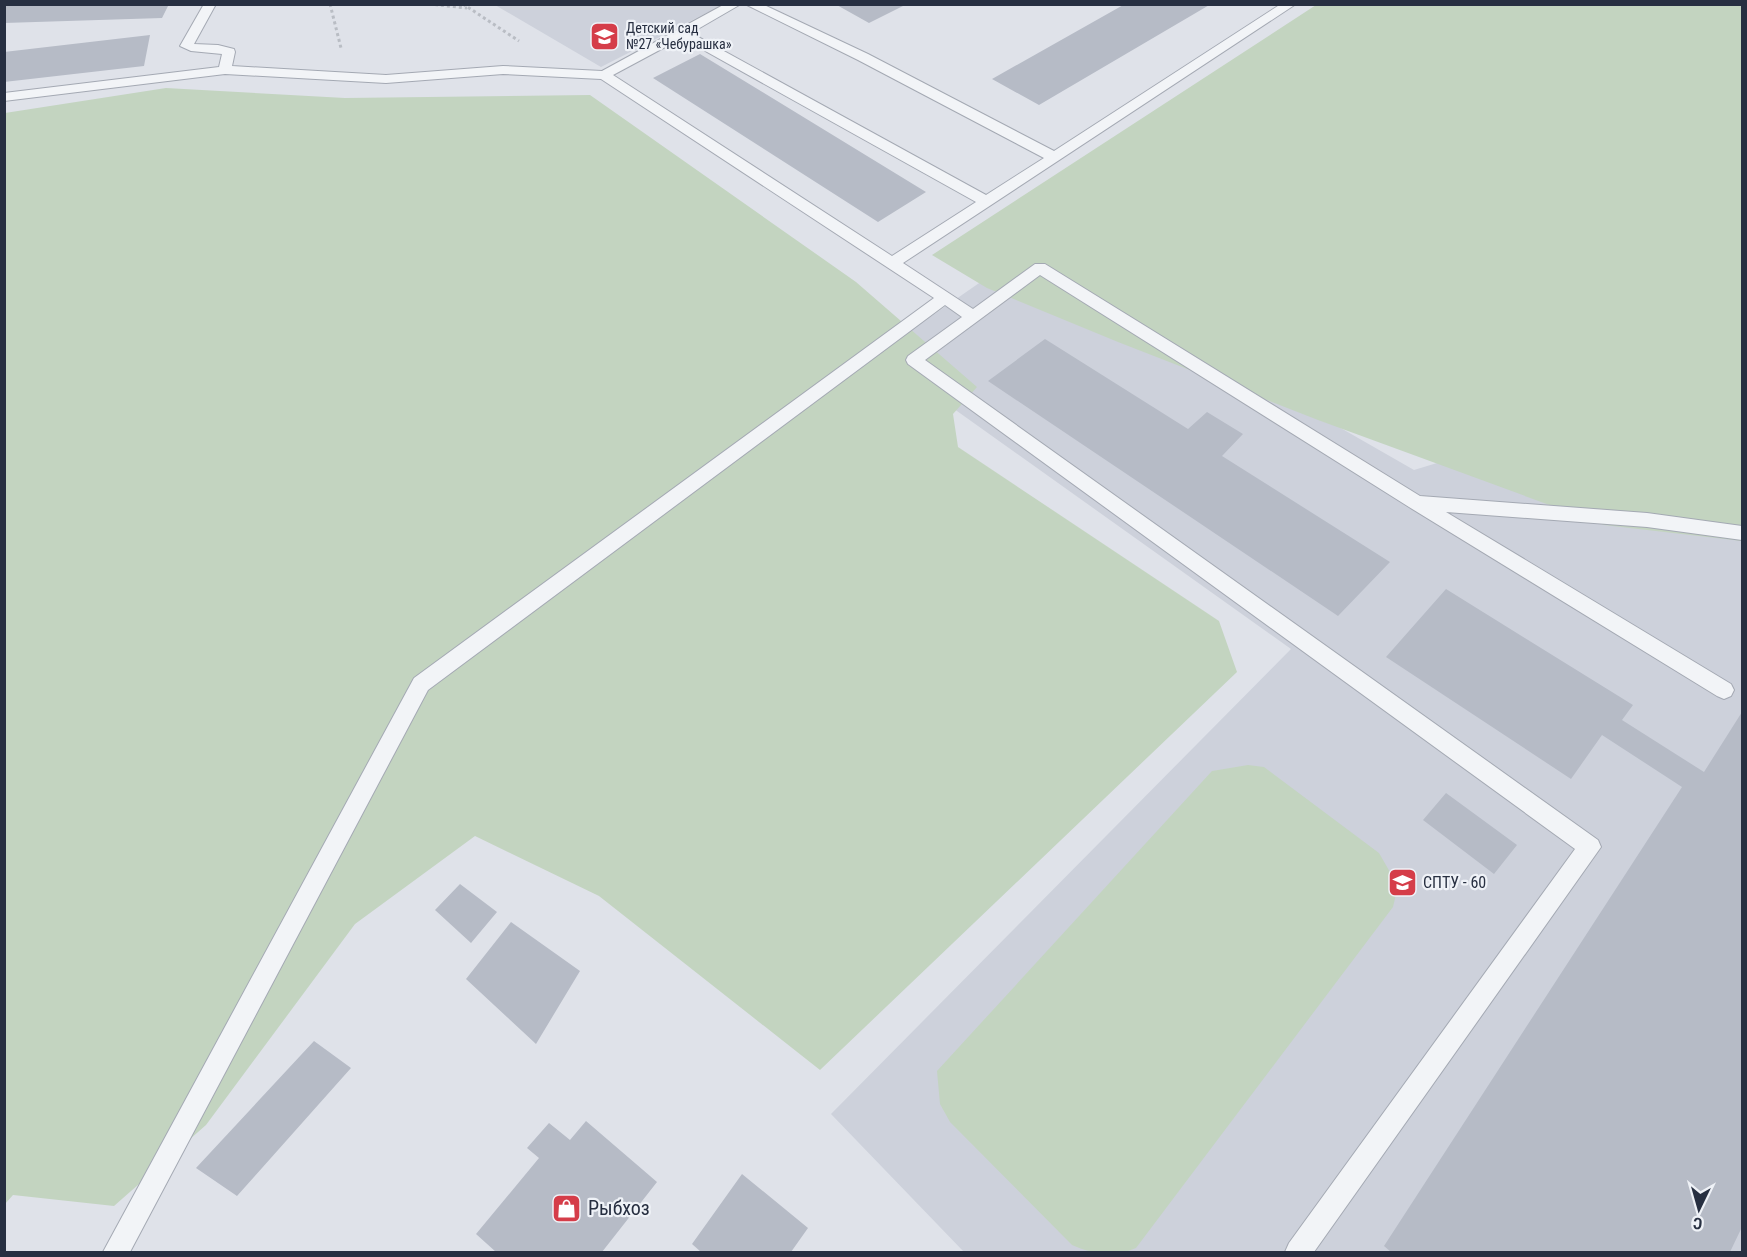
<svg xmlns="http://www.w3.org/2000/svg" width="1747" height="1257" viewBox="0 0 1747 1257" font-family="'Roboto Condensed',sans-serif">
<rect width="100%" height="100%" fill="#dfe2e9"/>
<path fill="#cdd1db" d="M495,5h227l-121,62z
M1028,249l386,221 33,-10 295,48v744h-778l-133,-138 460,-465 -414,-295z"/>
<path fill="#c3d4c0" d="M1316,5h426v536l-138,-16 -286,-105 -200,-78 -131,-54 -55,-33z
M166,88l179,10 245,-3 266,187 121,105 -24,27 5,33 261,174 18,51 -417,398 -221,-174 -124,-60 -120,88 -149,201 -92,81 -101,-11 -8,9v-1091z
M1248,765l16,2 115,86 15,26 3,11 -4,17 -257,341c-20,9 -45,6 -64,-3l-122,-123 -10,-18 -3,-33 275,-300z"/>
<path fill="#b6bbc6" d="M4,4h165l-7,14 -158,5z
M835,4h72l-38,19z
M1125,4h86l-172,101 -47,-26z
M150,35l-6,31 -140,16v-30z
M700,54l226,138 -48,30 -225,-144z
M1045,339l143,90 19,-17 36,22 -21,22 168,106 -52,54 -350,-235z
M1446,589l187,116 -11,15 82,52 38,-60v515l-12,25h-339l-7,-6 298,-459 -80,-52 -31,44 -185,-122z
M1446,793l71,52 -23,29 -71,-54z
M460,884l37,28 -26,31 -36,-33z
M511,922l69,49 -44,73 -70,-65z
M314,1041l37,27 -114,128 -41,-28z
M586,1121l71,61 -55,70h-106l-20,-18 63,-76 -12,-10 22,-25 21,17z
M742,1174l66,54 -17,24h-90l-9,-8z"/>
<g fill="none" stroke-linecap="round" stroke-linejoin="round">
<defs>
<path id="lane" d="M204,4h12l-22,40 24,1 16,4 1,3 -3,14 154,9 117,-9 99,5 123,-67h16l-50,29 295,162 58,-37 -186,-98 -113,-56h17l106,50 186,97 227,-147h15l-393,259 70,46 62,-45h10l375,232 227,17 95,13v14l-95,-13 -201,-15 285,172 3,6 -3,6 -7,3 -7,-3 -308,-189 -369,-232 -115,85 673,480 3,7 -287,405h-29l4,-9 286,-394 -667,-485 -2,-4 2,-4 54,-39 -17,-12 -517,385 -298,562h-27l311,-574 520,-380 -333,-219 -98,-5 -117,9 -161,-9 -221,27v-8l215,-26 3,-13 -31,-3 -11,-5zM682,38l294,164 -84,54 -279,-181z"/>
</defs>
<use href="#lane" stroke="#a4a9b3" stroke-width="2"/>
<path stroke="#b9bdc4" stroke-width="3" stroke-dasharray="3 3" stroke-linecap="butt" d="M330,4l11,44
M429,4l38,4
M463,4l56,37"/>
<use href="#lane" fill="#f2f4f7" fill-rule="evenodd"/>
</g>
<defs>
<symbol id="school-square" viewBox="-11 -11 22 22"><rect x="-9" y="-9" width="18" height="18" rx="4" fill="#d53d49" stroke="#eff2f7"/><path d="M0-5L7-2L0 1L-7-2ZM-4 1L0 2.5L4 1V4Q0 6-4 4Z" fill="#fff"/></symbol>
<symbol id="university-square" viewBox="-11 -11 22 22"><rect x="-9" y="-9" width="18" height="18" rx="4" fill="#d53d49" stroke="#eff2f7"/><path d="M0-5L7-2L0 1L-7-2ZM-4 1L0 2.5L4 1V4Q0 6-4 4Z" fill="#fff"/></symbol>
<symbol id="shop-square" viewBox="-11 -11 22 22"><rect x="-9" y="-9" width="18" height="18" rx="4" fill="#d53d49" stroke="#eff2f7"/><path d="M-5-2.5h2.3a2.7 3.5 0 0 1 5.4 0H5L5.5 6h-11ZM-1.5-2.5h3a1.5 2.3 0 0 0-3 0Z" fill="#fff"/></symbol>
</defs>
<g fill-rule="evenodd">
<use href="#school-square" x="588" y="20" width="33" height="33"/>
<use href="#university-square" x="1386" y="866" width="33" height="33"/>
<use href="#shop-square" x="550" y="1192" width="33" height="33"/>
</g>
<g text-anchor="middle" dominant-baseline="central" stroke-width="4.5" stroke-linejoin="round" paint-order="stroke">
<g font-size="14" fill="#272f41" stroke="#eff2f7" text-anchor="start">
<text x="626" y="28">Детский сад<tspan x="626" dy="16">№27 «Чебурашка»</tspan></text>
</g>
<g font-size="16" fill="#272f41" stroke="#eff2f7" text-anchor="start">
<text x="1423" y="882">СПТУ - 60</text>
</g>
<g font-size="20" fill="#272f41" stroke="#eff2f7" text-anchor="start">
<text x="588" y="1208">Рыбхоз</text>
</g>
</g>
<rect width="1747" height="1257" fill="none" stroke="#272f41" stroke-width="12"/>
<g transform="translate(1699 1209) rotate(185)" stroke="#eff2f7" stroke-width="4.5" paint-order="stroke">
<path d="M0-4.5L10 22L0 15L-10 22Z" fill="#272f41"/>
<text y="-9" font-size="16" font-weight="bold" text-anchor="middle" fill="#272f41">С</text>
</g>
</svg>
